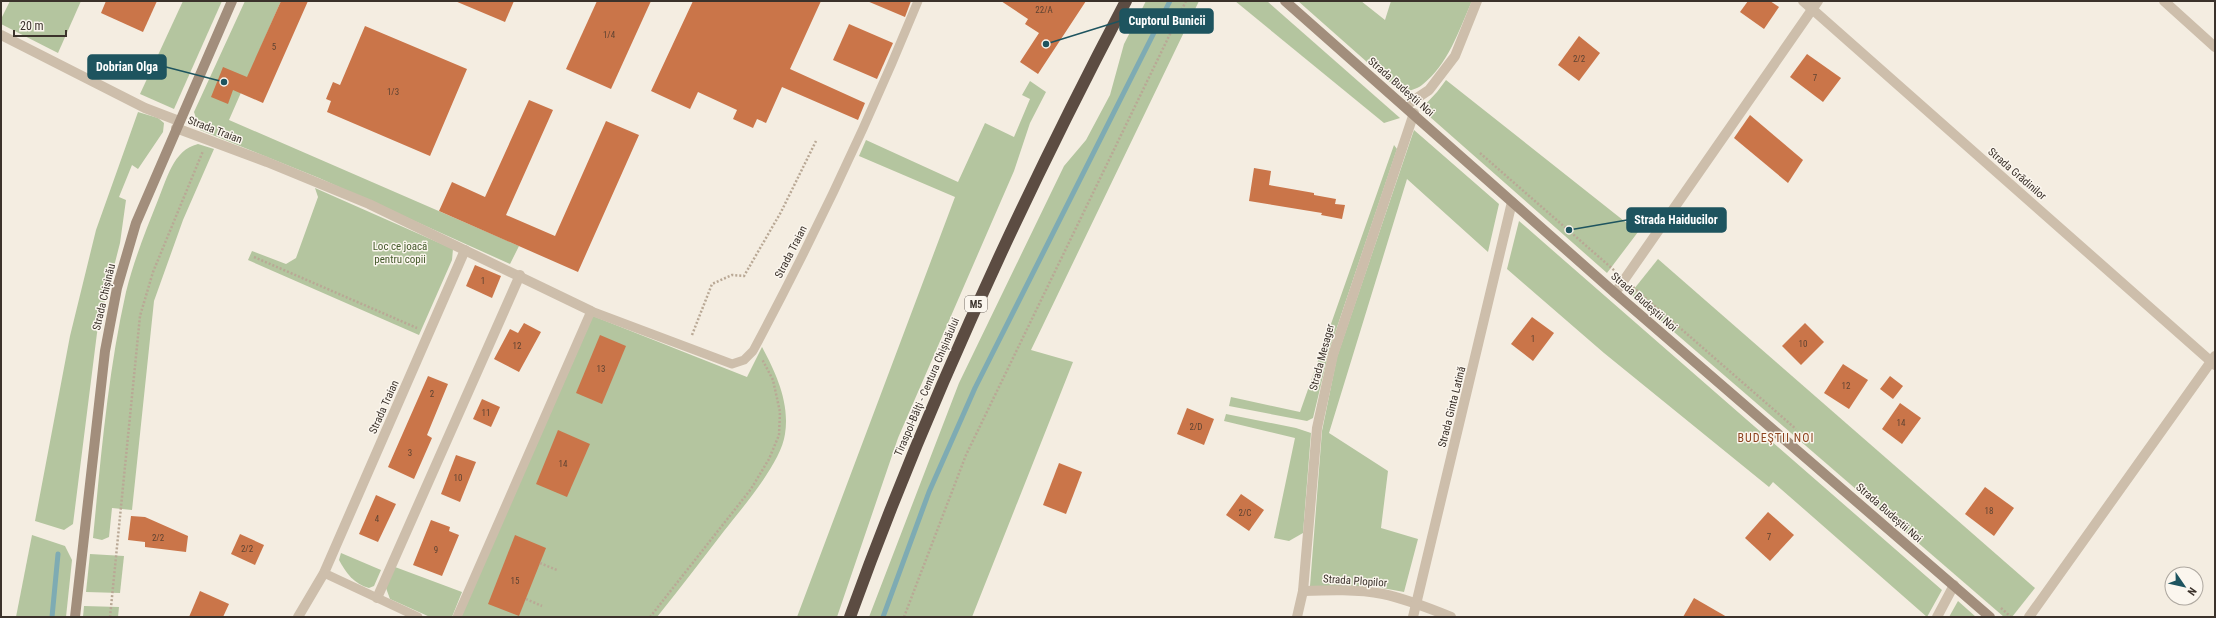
<svg xmlns="http://www.w3.org/2000/svg" width="2216" height="618" font-family="'Roboto Condensed',sans-serif">
<style>
.green{fill:#b4c59f}
.lines{fill:none;stroke-linecap:round;stroke-linejoin:round}
.stream{stroke:#7eabb3;stroke-width:5}
.building{fill:#ca7549}
.path{stroke:#b9a895;stroke-width:2.5;stroke-dasharray:2 2;stroke-linecap:butt}
.lane{stroke:#cdbeab;stroke-width:9}
.street{stroke:#cdbeab;stroke-width:10}
.secondary{stroke:#a28e7c;stroke-width:10}
.highway{stroke:#5c4c42;stroke-width:12}
.labels{text-anchor:middle;dominant-baseline:central;stroke-width:3;stroke-linejoin:round;paint-order:stroke}
.number-label{font-size:9px;fill:#5f4332}
.shield{fill:#fbf6ee;stroke:#756d66;stroke-width:1}
.shield-label{font-size:10px;font-weight:bold;fill:#3b322b}
.street-label{font-size:11px;fill:#3b322b;stroke:#fbf6ee}
.park-label{font-size:11px;fill:#465b2d;stroke:#fbf6ee}
.neighbourhood-label{font-size:12px;letter-spacing:1px;fill:#8e4520;stroke:#fbf6ee}
.leader{fill:none;stroke:#1e545f;stroke-width:1.5}
.callout-dot{fill:#1e545f;stroke:#fbf6ee;stroke-width:1.5}
.callout{fill:#1e545f;stroke:#1e545f;stroke-width:1.5}
.callout-label{font-size:12px;text-anchor:middle;font-weight:bold;fill:#fff}
</style>
<rect width="100%" height="100%" fill="#f4ede1"/>
<g class="green">
<path d="M 10,1 L 81,1 L 58,53 L 1,24 L 1,19 Z"/>
<path d="M 183,1 L 222,1 L 174,109 L 140,94 Z"/>
<path d="M 245,1 L 281,1 L 229,120 L 519,246 L 510,264 L 319,178 L 200,130 L 194,112 Z"/>
<path d="M 1146,1 L 1199,1 L 1031,350 L 1073,362 L 972,617 L 869,617 L 959,383 L 1064,166 L 1086,140 L 1110,95 L 1124,44 Z"/>
<path d="M 1235,1 L 1267,1 L 1400,118 L 1384,123 Z"/>
<path d="M 1298,1 L 1361,1 L 1385,20 L 1391,1 L 1472,1 C 1459,30 1448,65 1422,85 C 1417,89 1408,91 1402,93 Z"/>
<path d="M 1446,80 L 1638,232 L 1607,273 L 1421,109 L 1437,92 Z"/>
<path d="M 1030,81 L 1046,92 L 1030,123 L 1014,171 L 898,438 L 837,617 L 797,617 L 955,197 L 859,156 L 866,140 L 958,182 L 985,123 L 1014,137 L 1030,99 L 1022,95 Z"/>
<path d="M 138,112 L 158,118 L 164,123 L 163,132 L 138,169 L 132,165 L 119,197 L 126,200 L 120,243 L 97,333 L 73,524 L 64,530 L 35,521 L 70,336 L 96,230 Z"/>
<path d="M 1414,130 L 1499,204 L 1488,252 L 1407,179 L 1329,433 L 1388,471 L 1381,528 L 1418,539 L 1404,592 L 1377,587 L 1310,586 L 1322,431 L 1337,357 Z"/>
<path d="M 198,144 L 214,149 L 183,220 L 154,301 L 132,510 L 112,508 L 109,537 L 102,540 L 93,538 C 101,456 108,372 126,292 C 134,260 146,230 158,200 C 167,179 173,150 198,144 Z"/>
<path d="M 1394,145 L 1397,149 L 1329,351 L 1313,418 L 1307,421 L 1229,406 L 1231,397 L 1300,412 Z"/>
<path d="M 315,188 L 453,249 L 452,260 L 419,335 L 248,260 L 252,251 L 286,264 L 296,258 L 318,197 Z"/>
<path d="M 1519,221 L 1942,590 L 1927,617 L 1773,482 L 1769,487 L 1604,353 L 1507,269 Z"/>
<path d="M 1658,259 L 2035,588 L 2012,617 L 2004,617 L 1630,294 Z"/>
<path d="M 593,316 L 747,377 L 762,347 C 776,373 790,403 785,434 C 781,463 743,507 724,531 C 702,560 680,588 657,617 L 461,617 Z"/>
<path d="M 1226,414 L 1296,428 L 1311,433 L 1303,533 L 1289,541 L 1274,538 L 1295,438 L 1224,421 Z"/>
<path d="M 32,535 L 65,546 L 72,560 L 66,617 L 16,617 Z"/>
<path d="M 341,553 L 381,570 L 374,586 L 369,588 C 354,584 346,573 339,560 Z"/>
<path d="M 90,554 L 124,556 L 120,593 L 86,592 Z"/>
<path d="M 395,567 L 462,592 L 452,617 L 430,617 L 390,599 L 386,588 Z"/>
<path d="M 1958,601 L 1976,617 L 1949,617 Z"/>
<path d="M 84,606 L 119,607 L 118,617 L 83,617 Z"/>
</g>
<g class="lines">
<g class="stream">
<path d="M 52,617 L 58,554"/>
<path d="M 883,617 L 929,492 L 975,388 L 1170,1"/>
</g>
</g>
<g class="building">
<path d="M 106,1 L 157,1 L 143,32 L 101,13 Z"/>
<path d="M 281,1 L 308,1 L 263,103 L 233,90 L 228,104 L 211,97 L 223,67 L 247,77 Z"/>
<path d="M 455,1 L 514,1 L 505,22 Z"/>
<path d="M 597,1 L 651,1 L 611,89 L 566,69 Z"/>
<path d="M 693,1 L 821,1 L 790,69 L 865,103 L 858,120 L 782,87 L 766,123 L 757,119 L 753,128 L 733,119 L 737,110 L 698,92 L 690,109 L 651,91 Z"/>
<path d="M 867,1 L 911,1 L 905,17 Z"/>
<path d="M 1001,1 L 1086,1 L 1038,74 L 1020,62 L 1039,33 L 1025,24 L 1028,19 Z"/>
<path d="M 1748,1 L 1770,1 L 1779,7 L 1764,29 L 1740,12 Z"/>
<path d="M 849,24 L 893,43 L 877,79 L 833,60 Z"/>
<path d="M 365,26 L 467,69 L 430,156 L 327,112 L 331,101 L 326,99 L 333,82 L 340,85 Z"/>
<path d="M 1579,36 L 1600,53 L 1579,81 L 1558,65 Z"/>
<path d="M 1807,54 L 1841,78 L 1823,102 L 1790,77 Z"/>
<path d="M 529,100 L 553,110 L 506,215 L 555,236 L 606,121 L 639,135 L 578,272 L 439,211 L 452,182 L 485,197 Z"/>
<path d="M 1750,115 L 1803,160 L 1788,183 L 1734,138 Z"/>
<path d="M 1254,168 L 1271,171 L 1269,185 L 1314,193 L 1314,195 L 1336,199 L 1335,204 L 1345,205 L 1342,219 L 1321,215 L 1322,213 L 1249,201 Z"/>
<path d="M 475,265 L 501,276 L 492,298 L 466,286 Z"/>
<path d="M 1532,317 L 1554,333 L 1533,361 L 1511,344 Z"/>
<path d="M 524,323 L 541,332 L 519,372 L 494,359 L 510,329 L 518,333 Z"/>
<path d="M 1805,323 L 1824,342 L 1801,365 L 1782,346 Z"/>
<path d="M 600,335 L 626,346 L 602,404 L 576,393 Z"/>
<path d="M 1843,364 L 1868,380 L 1849,409 L 1824,393 Z"/>
<path d="M 428,376 L 448,384 L 427,435 L 432,438 L 414,479 L 388,467 Z"/>
<path d="M 1890,376 L 1903,386 L 1893,399 L 1880,389 Z"/>
<path d="M 482,399 L 500,407 L 491,427 L 473,419 Z"/>
<path d="M 1900,403 L 1921,418 L 1902,444 L 1882,429 Z"/>
<path d="M 1187,408 L 1214,419 L 1204,445 L 1177,434 Z"/>
<path d="M 558,430 L 590,444 L 567,497 L 536,484 Z"/>
<path d="M 456,455 L 476,462 L 460,502 L 441,494 Z"/>
<path d="M 1059,463 L 1082,472 L 1066,514 L 1043,505 Z"/>
<path d="M 1985,487 L 2014,508 L 1994,536 L 1965,514 Z"/>
<path d="M 1241,494 L 1264,510 L 1249,531 L 1226,515 Z"/>
<path d="M 376,495 L 396,504 L 378,542 L 359,534 Z"/>
<path d="M 1768,512 L 1794,535 L 1770,561 L 1745,538 Z"/>
<path d="M 131,516 L 145,517 L 188,536 L 186,552 L 145,547 L 145,542 L 128,540 Z"/>
<path d="M 431,520 L 450,527 L 449,531 L 459,535 L 442,576 L 413,565 Z"/>
<path d="M 240,534 L 264,545 L 255,565 L 231,554 Z"/>
<path d="M 515,535 L 546,548 L 519,616 L 488,604 Z"/>
<path d="M 200,591 L 229,604 L 223,617 L 189,617 Z"/>
<path d="M 1694,598 L 1727,617 L 1683,617 Z"/>
</g>
<g class="lines">
<g class="path">
<path d="M 1480,153 L 1615,271"/>
<path d="M 254,257 L 417,328"/>
<path d="M 1633,287 L 1796,429"/>
<path d="M 692,335 L 712,284 L 732,275 L 744,276 L 781,212 L 816,141"/>
<path d="M 540,563 L 557,570"/>
<path d="M 526,599 L 542,606"/>
<path d="M 2001,608 L 2011,617"/>
<path d="M 110,617 L 140,316 L 153,272 L 203,151"/>
<path d="M 650,617 L 751,489 L 769,459 L 779,435 L 780,412 L 773,380 L 762,359"/>
<path d="M 904,617 L 966,455 L 1186,1"/>
</g>
<g class="lane">
<path d="M 324,573 L 418,617"/>
<path d="M 457,617 L 591,311 L 732,364 L 744,360 L 753,351 C 814,237 869,121 918,1"/>
</g>
<g class="street">
<path d="M 1803,1 L 2215,365"/>
<path d="M 2164,1 L 2215,47"/>
<path d="M 1,35 L 145,108 L 179,121"/>
<path d="M 1405,106 L 1429,90 L 1455,56 L 1477,1"/>
<path d="M 176,128 L 267,162 L 369,204 L 591,311"/>
<path d="M 1615,293 L 1818,1"/>
<path d="M 1303,591 C 1329,590 1357,589 1383,594 C 1406,599 1429,608 1451,617"/>
<path d="M 377,598 L 520,275"/>
<path d="M 298,617 L 324,573 L 465,250"/>
<path d="M 1297,617 L 1303,591 L 1317,428 L 1333,355 L 1414,113"/>
<path d="M 1413,617 L 1512,202"/>
<path d="M 1937,617 L 1954,585"/>
<path d="M 2029,617 L 2215,356"/>
</g>
<g class="secondary">
<path d="M 1285,1 L 1615,293 L 1990,617"/>
<path d="M 75,617 L 105,351 L 117,288 L 136,223 L 232,1"/>
</g>
<path class="highway" d="M 850,617 C 927,404 1021,201 1126,1"/>
</g>
<g class="labels">
<g class="number-label">
<text x="1044" y="10">22/A</text>
<text x="609" y="35">1/4</text>
<text x="274" y="47">5</text>
<text x="1579" y="59">2/2</text>
<text x="1815" y="78">7</text>
<text x="393" y="92">1/3</text>
<text x="483" y="281">1</text>
<text x="1533" y="339">1</text>
<text x="1803" y="344">10</text>
<text x="517" y="346">12</text>
<text x="601" y="369">13</text>
<text x="1846" y="386">12</text>
<text x="432" y="394">2</text>
<text x="486" y="413">11</text>
<text x="1901" y="423">14</text>
<text x="1196" y="427">2/D</text>
<text x="410" y="453">3</text>
<text x="563" y="464">14</text>
<text x="458" y="478">10</text>
<text x="1989" y="511">18</text>
<text x="1245" y="513">2/C</text>
<text x="377" y="519">4</text>
<text x="1769" y="537">7</text>
<text x="158" y="538">2/2</text>
<text x="247" y="549">2/2</text>
<text x="436" y="550">9</text>
<text x="515" y="581">15</text>
</g>
<rect class="shield" x="965" y="296" width="22" height="16" rx="3"/>
<g class="shield-label">
<text x="976" y="304">M5</text>
</g>
<g class="street-label">
<text transform="translate(1401 87) rotate(41)">Strada Budeștii Noi</text>
<text transform="translate(215 130) rotate(21)">Strada Traian</text>
<text transform="translate(2017 174) rotate(41)">Strada Grădinilor</text>
<text transform="translate(791 252) rotate(-63)">Strada Traian</text>
<text transform="translate(104 297) rotate(-77)">Strada Chișinău</text>
<text transform="translate(1644 302) rotate(41)">Strada Budeștii Noi</text>
<text transform="translate(1322 357) rotate(-75)">Strada Mesager</text>
<text transform="translate(927 387) rotate(-67)">Tiraspol-Bălţi - Centura Chișinăului</text>
<text transform="translate(384 407) rotate(-66)">Strada Traian</text>
<text transform="translate(1452 407) rotate(-76)">Strada Ginta Latină</text>
<text transform="translate(1889 513) rotate(41)">Strada Budeștii Noi</text>
<text transform="translate(1355 581) rotate(4)">Strada Plopilor</text>
</g>
<g class="park-label">
<text x="400" y="246">Loc ce joacă<tspan x="400" dy="13">pentru copii</tspan></text>
</g>
<g class="neighbourhood-label">
<text x="1776" y="438">BUDEŞTII NOI</text>
</g>
</g>
<path class="leader" d="M1046 44L1120 21M224 82L166 67M1569 230L1627 220"/>
<g class="callout-dot">
<circle cx="1046" cy="44" r="4"/>
<circle cx="224" cy="82" r="4"/>
<circle cx="1569" cy="230" r="4"/>
</g>
<g class="callout">
<rect x="1120" y="9" width="93" height="24" rx="4"/>
<rect x="88" y="55" width="78" height="24" rx="4"/>
<rect x="1627" y="208" width="99" height="24" rx="4"/>
</g>
<g class="callout-label">
<text x="1167" y="25">Cuptorul Bunicii</text>
<text x="127" y="71">Dobrian Olga</text>
<text x="1676" y="224">Strada Haiducilor</text>
</g>
<rect width="2216" height="618" fill="none" stroke="#3b322b" stroke-width="4"/>
<g transform="translate(2184 586) rotate(124)"><circle r="19" fill="#fbf6ee" stroke="#aea8a0"/>
<path d="M0-3L7 15L0 10L-7 15Z" fill="#1e545f"/>
<text y="-6" font-size="11" font-weight="bold" text-anchor="middle" fill="#3b322b">N</text>
</g>
<path d="M14 30v6h52v-6" fill="none" stroke="#3b322b" stroke-width="2"/>
<text x="20" y="30" font-size="12" fill="#3b322b" stroke="#fbf6ee" stroke-width="3" paint-order="stroke">20 m</text>
</svg>
